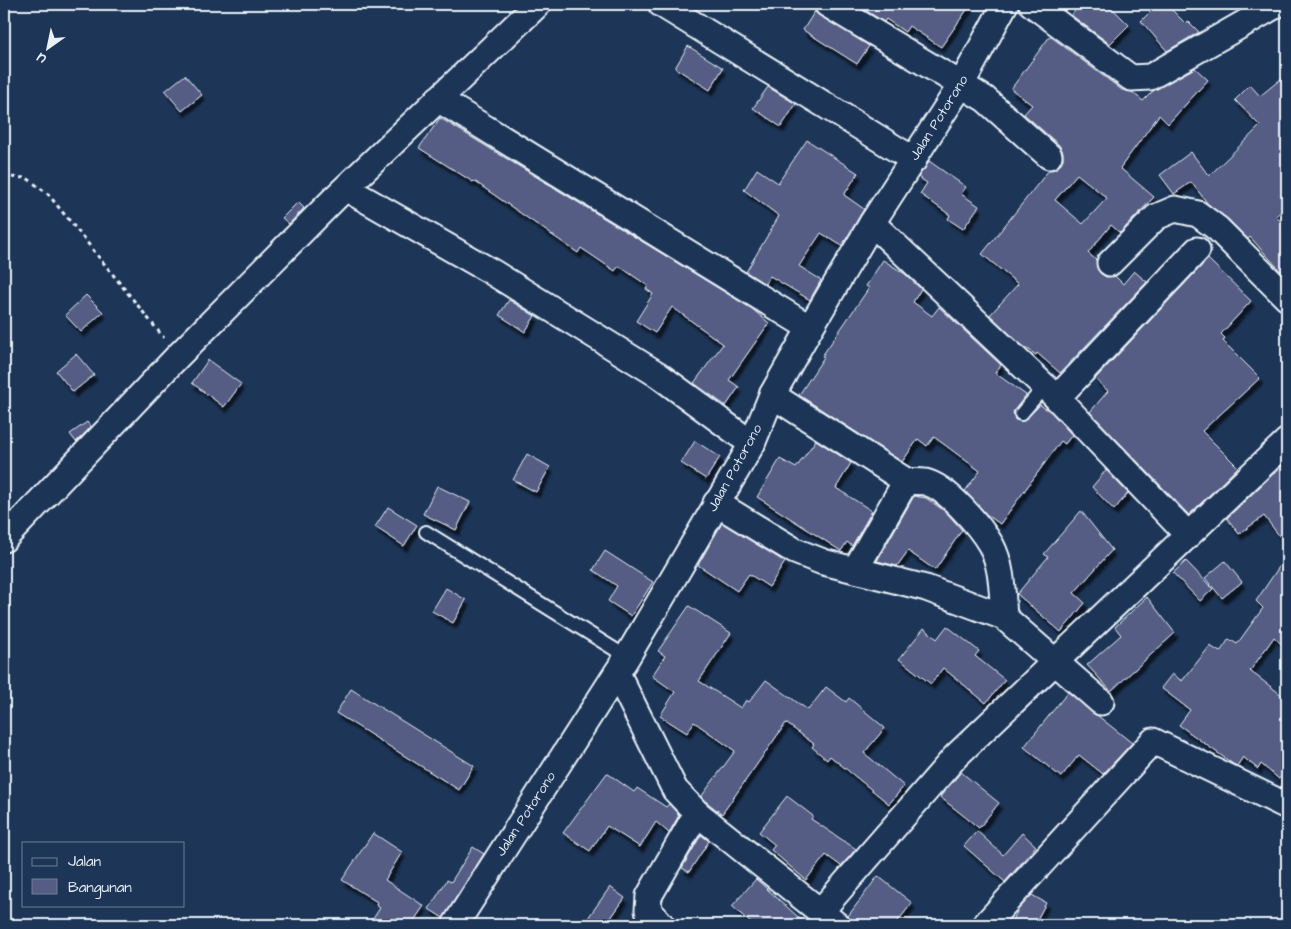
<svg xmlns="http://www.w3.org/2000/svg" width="1291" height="929" font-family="'Architects Daughter',sans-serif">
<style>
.building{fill:#555d84;stroke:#e8f1f8;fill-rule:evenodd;filter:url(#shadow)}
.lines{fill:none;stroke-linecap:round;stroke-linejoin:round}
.lane-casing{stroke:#e8f1f8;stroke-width:16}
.street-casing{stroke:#e8f1f8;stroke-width:29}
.path{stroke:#e8f1f8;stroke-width:3;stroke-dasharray:4 4;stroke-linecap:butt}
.lane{stroke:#1d3557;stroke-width:12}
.street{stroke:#1d3557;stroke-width:25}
.labels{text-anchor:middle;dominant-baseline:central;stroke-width:4;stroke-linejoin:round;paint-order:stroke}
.street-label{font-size:14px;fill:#e8f1f8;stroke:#1d3557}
</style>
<defs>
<filter id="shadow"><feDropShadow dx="3" dy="5.5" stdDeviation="1" flood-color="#0009"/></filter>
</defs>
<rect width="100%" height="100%" fill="#1d3557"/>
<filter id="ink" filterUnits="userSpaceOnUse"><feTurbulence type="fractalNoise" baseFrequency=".02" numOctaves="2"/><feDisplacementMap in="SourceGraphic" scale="10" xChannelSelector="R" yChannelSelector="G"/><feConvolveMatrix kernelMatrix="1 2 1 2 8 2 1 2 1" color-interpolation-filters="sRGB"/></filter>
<g filter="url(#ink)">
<g class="building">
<path d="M 864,4 L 971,4 L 941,47 L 909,26 L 905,32 L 886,19 L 884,22 L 862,8 Z"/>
<path d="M 1082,4 L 1108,4 L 1129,25 L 1110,44 L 1071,15 Z"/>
<path d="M 1158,4 L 1166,4 L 1186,24 L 1188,21 L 1199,32 L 1167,51 L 1141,21 Z"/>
<path d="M 815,11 L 869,46 L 857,64 L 803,30 Z"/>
<path d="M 1050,36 L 1122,90 L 1132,92 L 1143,101 L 1153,91 L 1195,68 L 1208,80 L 1168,124 L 1159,115 L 1120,168 L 1154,197 L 1120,233 L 1111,225 L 1088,253 L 1096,260 L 1100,273 L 1106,277 L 1115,276 L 1123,284 L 1134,271 L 1147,282 L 1060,373 L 1037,353 L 1036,355 L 1018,342 L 990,315 L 1018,284 L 982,254 L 1049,170 L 1059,166 L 1063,159 L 1063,152 L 1059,145 L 1024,114 L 1032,105 L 1011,89 ZM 1077,174 L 1107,198 L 1083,224 L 1055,200 Z"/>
<path d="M 688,46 L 723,68 L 710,90 L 675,68 Z"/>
<path d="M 1287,74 L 1287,206 L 1276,216 L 1287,229 L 1287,278 L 1250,237 L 1248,239 L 1228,219 L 1208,204 L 1191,182 L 1174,194 L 1160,175 L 1191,152 L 1209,176 L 1260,126 L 1235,100 L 1250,85 L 1260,96 Z"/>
<path d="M 185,75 L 202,95 L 182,111 L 165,91 Z"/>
<path d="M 768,87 L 796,104 L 781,127 L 753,108 Z"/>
<path d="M 440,118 L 751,308 L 769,323 L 729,380 L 739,387 L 726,406 L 694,383 L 723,344 L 672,307 L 655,333 L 636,321 L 653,294 L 646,289 L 648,286 L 619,266 L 615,271 L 581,248 L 578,253 L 474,181 L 473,182 L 419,148 Z"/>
<path d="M 807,140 L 858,173 L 844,195 L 864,209 L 842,246 L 821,233 L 799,266 L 821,280 L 810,300 L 770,276 L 765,284 L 746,272 L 779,216 L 744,190 L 757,169 L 778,183 Z"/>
<path d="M 929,161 L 966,187 L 961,194 L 979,206 L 963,229 L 948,219 L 950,215 L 920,194 L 927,183 L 918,177 Z"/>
<path d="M 298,202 L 304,208 L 289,224 L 282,218 Z"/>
<path d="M 1208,259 L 1251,301 L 1221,334 L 1225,338 L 1223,341 L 1260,378 L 1202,431 L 1238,467 L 1189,515 L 1090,412 L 1108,391 L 1095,379 Z"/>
<path d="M 883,260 L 905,274 L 921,289 L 913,302 L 932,316 L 939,307 L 1001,365 L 995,373 L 1026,395 L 1013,412 L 1015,420 L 1024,421 L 1040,405 L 1051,412 L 1072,435 L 1065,444 L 1061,441 L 1000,524 L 986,514 L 965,491 L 980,471 L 934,437 L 927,446 L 918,439 L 902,462 L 799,395 L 824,357 L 822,356 L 869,288 L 866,286 Z"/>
<path d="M 86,295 L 103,312 L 81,332 L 65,315 Z"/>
<path d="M 509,300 L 535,316 L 525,332 L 499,315 Z"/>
<path d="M 76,354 L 94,375 L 73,392 L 56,371 Z"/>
<path d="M 208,360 L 241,384 L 224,407 L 192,383 Z"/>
<path d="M 87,422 L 91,427 L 76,442 L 70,434 Z"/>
<path d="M 816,440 L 851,463 L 836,488 L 872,511 L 852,546 L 847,542 L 841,551 L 757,497 L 780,459 L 796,468 Z"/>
<path d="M 695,441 L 720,457 L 706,479 L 681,463 Z"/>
<path d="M 527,454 L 550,467 L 536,492 L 513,480 Z"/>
<path d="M 1287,461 L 1287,546 L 1264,516 L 1239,534 L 1227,518 Z"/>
<path d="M 1106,470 L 1128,493 L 1114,510 L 1092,487 Z"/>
<path d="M 437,486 L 470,502 L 456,530 L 423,514 Z"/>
<path d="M 914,496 L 926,498 L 946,512 L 962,530 L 935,570 L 908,551 L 897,566 L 877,561 Z"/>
<path d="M 388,507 L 417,525 L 404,546 L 375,527 Z"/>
<path d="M 1081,511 L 1112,550 L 1074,593 L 1085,603 L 1061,632 L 1017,594 L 1048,557 L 1044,554 Z"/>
<path d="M 722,523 L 785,562 L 769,587 L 749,574 L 737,591 L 698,565 Z"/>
<path d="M 605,551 L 653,582 L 631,616 L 608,601 L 617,586 L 593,570 Z"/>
<path d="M 1287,555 L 1287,650 L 1274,637 L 1250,671 L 1287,699 L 1287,769 L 1279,779 L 1261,764 L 1258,769 L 1243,757 L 1237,766 L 1233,764 L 1179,725 L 1190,710 L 1161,688 L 1172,674 L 1182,681 L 1210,646 L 1220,652 L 1229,639 L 1237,644 L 1263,608 L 1256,601 Z"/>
<path d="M 1186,561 L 1213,589 L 1200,601 L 1173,573 Z"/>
<path d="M 1225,561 L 1242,582 L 1222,598 L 1205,578 Z"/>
<path d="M 446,588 L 466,600 L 453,623 L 432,611 Z"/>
<path d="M 1147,597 L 1175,633 L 1111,691 L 1087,665 L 1121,635 L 1115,627 Z"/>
<path d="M 689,606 L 731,633 L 699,681 L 741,708 L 746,700 L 749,702 L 766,680 L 808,710 L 826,687 L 846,702 L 849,698 L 885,728 L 864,753 L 904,786 L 889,804 L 830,756 L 827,760 L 812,747 L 814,744 L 786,723 L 722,814 L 704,800 L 701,797 L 735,751 L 694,722 L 687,733 L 660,716 L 675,692 L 652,676 L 665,656 L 658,651 Z"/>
<path d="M 947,626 L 979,651 L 975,656 L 1005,680 L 986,703 L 943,668 L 931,684 L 899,659 L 924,628 L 937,639 Z"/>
<path d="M 351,689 L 474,766 L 459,790 L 336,713 Z"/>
<path d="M 1068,692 L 1132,743 L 1103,774 L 1079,755 L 1061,777 L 1024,747 Z"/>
<path d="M 961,772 L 999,803 L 979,828 L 940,797 Z"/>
<path d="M 607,773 L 634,792 L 637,788 L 666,807 L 669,804 L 679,815 L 669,833 L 656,822 L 640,847 L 607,826 L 590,851 L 563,833 Z"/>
<path d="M 787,796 L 813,816 L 811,819 L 856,849 L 841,866 L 826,855 L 806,880 L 771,850 L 775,845 L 759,832 Z"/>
<path d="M 977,831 L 1003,855 L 1022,833 L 1036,846 L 1005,882 L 964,846 Z"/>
<path d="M 373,833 L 402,852 L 385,880 L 424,906 L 411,925 L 369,925 L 380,908 L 376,905 L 377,902 L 342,880 Z"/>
<path d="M 701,835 L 709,841 L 689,872 L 682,868 Z"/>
<path d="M 473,847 L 484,854 L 443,918 L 429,909 L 447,880 L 451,882 Z"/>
<path d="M 878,876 L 912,903 L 895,925 L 851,925 L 848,916 Z"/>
<path d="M 756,879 L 807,925 L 753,925 L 732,906 Z"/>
<path d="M 610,887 L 625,898 L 606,925 L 583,925 Z"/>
<path d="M 1032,895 L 1046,903 L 1034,925 L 1010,925 L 1018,910 Z"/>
</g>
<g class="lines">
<g class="lane-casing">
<g id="lane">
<path d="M 1021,414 L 1045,386"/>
<path d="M 426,532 L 627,657"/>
</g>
</g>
<g class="street-casing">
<g id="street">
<path d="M 661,4 L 914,160"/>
<path d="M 827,4 L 985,99 L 1049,156"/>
<path d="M 1032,4 L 1131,78 L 1150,77 L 1278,4"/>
<path d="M 438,99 L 810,328"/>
<path d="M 347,189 L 492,272 L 657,374 L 752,444"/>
<path d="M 872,223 L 1057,398 L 1187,534"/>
<path d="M 1110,263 L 1156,217 L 1175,209 L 1198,214 L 1218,229 L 1287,298"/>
<path d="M 772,395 L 906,481 C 912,482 919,481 925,482 C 947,487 980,526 991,545 C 1003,567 1002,594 1004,617"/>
<path d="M 1057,398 L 1197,250"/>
<path d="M 716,503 L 795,551 L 823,562 L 926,588 L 1004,617 L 1101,702"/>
<path d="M 4,539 L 178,356 L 336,197 L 538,4"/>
<path d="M 855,570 L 906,481"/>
<path d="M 617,673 L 675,790 L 697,813 L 837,925"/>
<path d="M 820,912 L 956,756 L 1287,441"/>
<path d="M 455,925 L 627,657 L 752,444 L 772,395 L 810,328 L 872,223 L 961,85 L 1005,4"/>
<path d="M 662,925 L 648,910 L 649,896 L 697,813"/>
<path d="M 985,925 L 1153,741 L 1287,806"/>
</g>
</g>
<path class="path" d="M 4,177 L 27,178 L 48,194 L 164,338"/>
<use href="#lane" class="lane"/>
<use href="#street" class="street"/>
</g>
</g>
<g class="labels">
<g class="street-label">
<text transform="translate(939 118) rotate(-58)">Jalan Potorono</text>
<text transform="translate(735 468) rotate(-61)">Jalan Potorono</text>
<text transform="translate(526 814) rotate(-57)">Jalan Potorono</text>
</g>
</g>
<rect width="1291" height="929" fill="none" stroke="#1d3557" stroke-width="20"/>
<rect x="10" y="10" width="1271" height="909" fill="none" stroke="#e8f1f8" stroke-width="2" filter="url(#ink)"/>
<rect x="22" y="842" width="162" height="65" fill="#1d3557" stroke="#6e8097"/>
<rect x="32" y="858" width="25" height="8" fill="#1d3557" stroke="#6e8097"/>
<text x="68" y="866" font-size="15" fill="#e8f1f8">Jalan</text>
<rect x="32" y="879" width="25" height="15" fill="#555d84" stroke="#6e8097"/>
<text x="68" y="892" font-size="15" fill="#e8f1f8">Bangunan</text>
<g transform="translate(48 48) rotate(213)" stroke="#1d3557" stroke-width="4" paint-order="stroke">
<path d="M0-4L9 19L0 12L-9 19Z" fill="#e8f1f8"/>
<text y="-8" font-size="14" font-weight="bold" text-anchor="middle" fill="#e8f1f8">U</text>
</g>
</svg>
